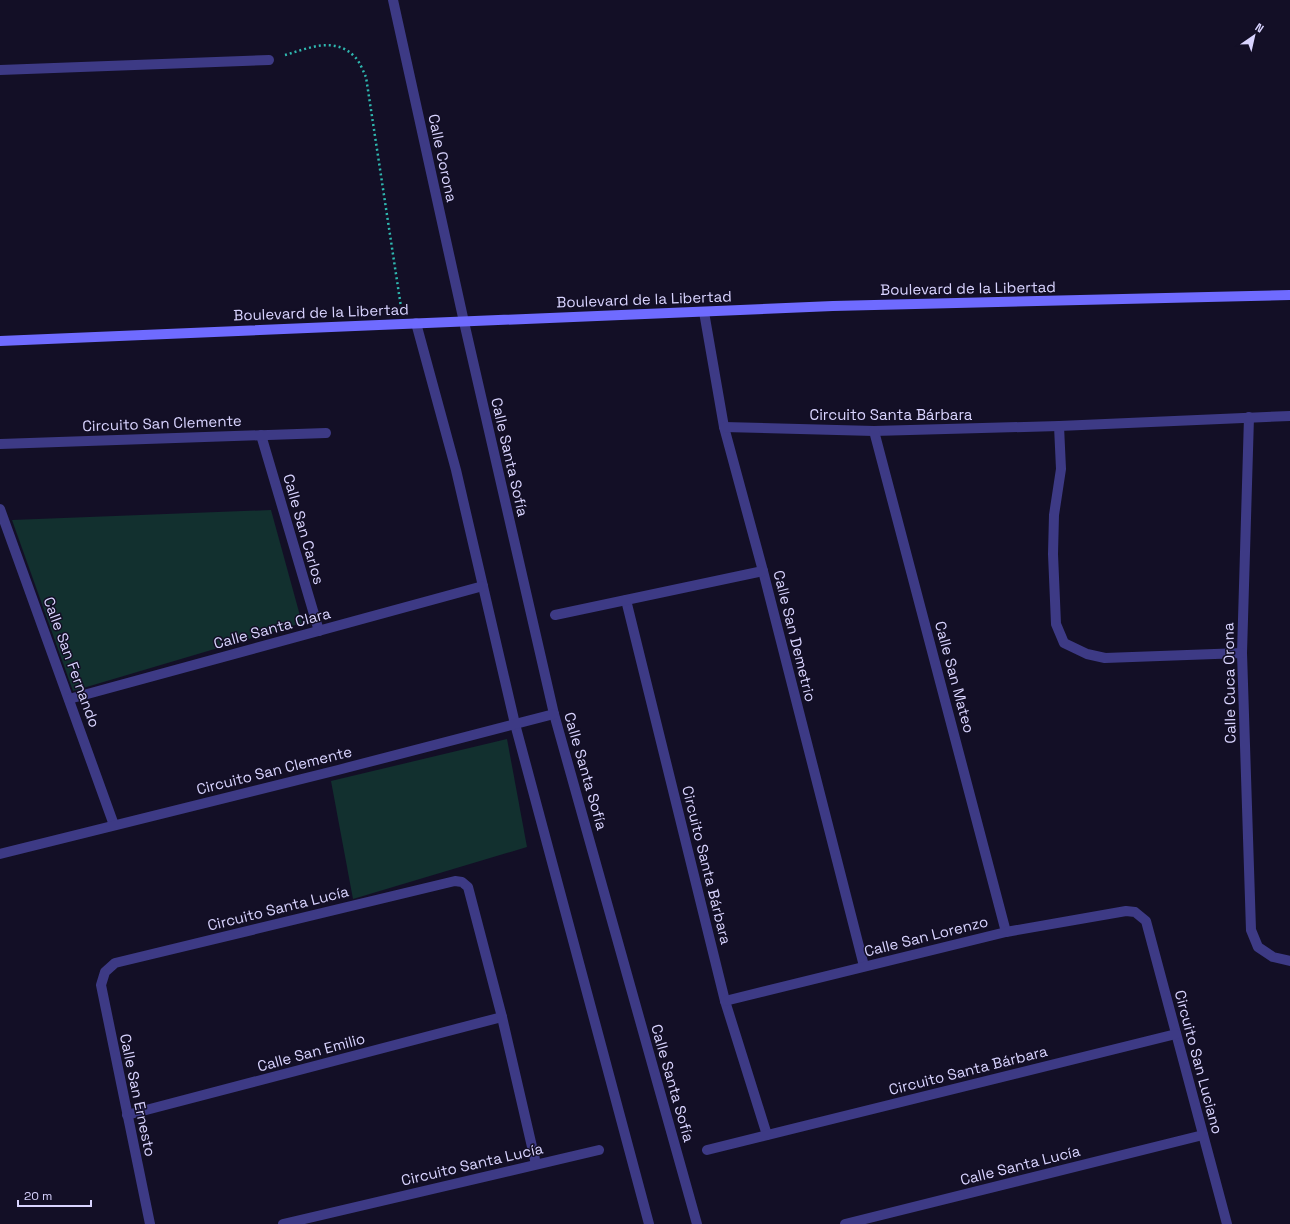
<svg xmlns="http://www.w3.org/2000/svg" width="1290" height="1224" font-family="'Space Grotesk',sans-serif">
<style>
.green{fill:#12302f}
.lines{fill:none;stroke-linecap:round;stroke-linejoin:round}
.path{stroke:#2fb8b0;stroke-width:2.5;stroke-dasharray:2 3;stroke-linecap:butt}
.street{stroke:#3d3a85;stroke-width:10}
.secondary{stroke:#6f6bff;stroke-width:10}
.labels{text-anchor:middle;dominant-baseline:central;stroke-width:3;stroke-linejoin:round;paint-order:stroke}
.street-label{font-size:15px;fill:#d9d4ff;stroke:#130f26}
</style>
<rect width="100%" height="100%" fill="#130f26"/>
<g class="green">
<path d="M 271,510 L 302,623 L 73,691 L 12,520 Z"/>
<path d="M 507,739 L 527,847 L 353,899 L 331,781 Z"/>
</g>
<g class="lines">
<path class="path" d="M 285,55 C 309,48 335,36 355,57 C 360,62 363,71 366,77 L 401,307"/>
<g class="street">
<path d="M 393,0 L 464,322 L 554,714 L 697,1224"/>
<path d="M 0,70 L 269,60"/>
<path d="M 704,312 L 724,427 L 763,571 L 864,966"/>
<path d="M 416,323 L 456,470 L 515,724 L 649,1224"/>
<path d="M 1249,417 L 1242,653 L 1251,930 L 1258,947 L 1273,957 L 1290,961"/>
<path d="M 1059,426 L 1061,469 L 1054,515 L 1053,554 L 1056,624 L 1064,643 L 1087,654 L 1105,658 L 1242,653"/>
<path d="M 724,427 L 874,431 L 1059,426 L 1290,416"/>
<path d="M 874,431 L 1006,932"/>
<path d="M 261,435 L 319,631"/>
<path d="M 0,444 L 326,433"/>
<path d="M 0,509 L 114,825"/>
<path d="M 626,600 L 725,1001 L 767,1135"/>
<path d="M 555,615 L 763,571"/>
<path d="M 69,699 L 483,586"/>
<path d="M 0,854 L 338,770 L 554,714"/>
<path d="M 725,1001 L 1006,932 L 1126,911 L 1135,912 L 1146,921 L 1227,1224"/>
<path d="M 127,1115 L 502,1017"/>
<path d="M 707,1150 L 1176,1034"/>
<path d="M 150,1224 L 101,985 L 105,972 L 115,963 L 455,881 L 462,882 L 468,887 L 502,1017 L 536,1164"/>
<path d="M 283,1224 L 599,1150"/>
<path d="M 845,1224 L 1203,1135"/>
</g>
<path class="secondary" d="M 0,341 L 833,306 L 1290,295"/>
</g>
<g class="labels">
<g class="street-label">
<text transform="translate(443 158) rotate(78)">Calle Corona</text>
<text transform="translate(968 288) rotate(-1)">Boulevard de la Libertad</text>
<text transform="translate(644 299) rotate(-2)">Boulevard de la Libertad</text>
<text transform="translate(321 312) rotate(-2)">Boulevard de la Libertad</text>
<text x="891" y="414">Circuito Santa Bárbara</text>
<text transform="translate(162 423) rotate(-2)">Circuito San Clemente</text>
<text transform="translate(510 457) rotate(77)">Calle Santa Sofía</text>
<text transform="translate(304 529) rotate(74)">Calle San Carlos</text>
<text transform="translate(272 628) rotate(-15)">Calle Santa Clara</text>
<text transform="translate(795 636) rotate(76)">Calle San Demetrio</text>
<text transform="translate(72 662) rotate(70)">Calle San Fernando</text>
<text transform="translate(955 677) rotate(75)">Calle San Mateo</text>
<text transform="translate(1229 683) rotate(-91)">Calle Cuca Orona</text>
<text transform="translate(274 770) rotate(-14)">Circuito San Clemente</text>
<text transform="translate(586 771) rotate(74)">Calle Santa Sofía</text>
<text transform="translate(707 865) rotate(76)">Circuito Santa Bárbara</text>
<text transform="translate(278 908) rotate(-14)">Circuito Santa Lucía</text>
<text transform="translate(926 936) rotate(-14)">Calle San Lorenzo</text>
<text transform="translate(311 1052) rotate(-15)">Calle San Emilio</text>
<text transform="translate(1199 1062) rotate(75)">Circuito San Luciano</text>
<text transform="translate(968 1070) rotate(-14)">Circuito Santa Bárbara</text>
<text transform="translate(673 1083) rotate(74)">Calle Santa Sofía</text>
<text transform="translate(138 1095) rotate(78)">Calle San Ernesto</text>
<text transform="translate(472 1164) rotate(-13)">Circuito Santa Lucía</text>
<text transform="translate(1020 1165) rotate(-14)">Calle Santa Lucía</text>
</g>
</g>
<g transform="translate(1254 36) rotate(34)" stroke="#130f26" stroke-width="3" paint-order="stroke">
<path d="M0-3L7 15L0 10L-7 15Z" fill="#d9d4ff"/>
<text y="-6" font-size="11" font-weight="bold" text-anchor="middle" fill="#d9d4ff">N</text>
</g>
<path d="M18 1200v6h73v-6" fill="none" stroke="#d9d4ff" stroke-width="2"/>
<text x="24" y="1200" font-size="12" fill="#d9d4ff" stroke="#130f26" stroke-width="3" paint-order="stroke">20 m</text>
</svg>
